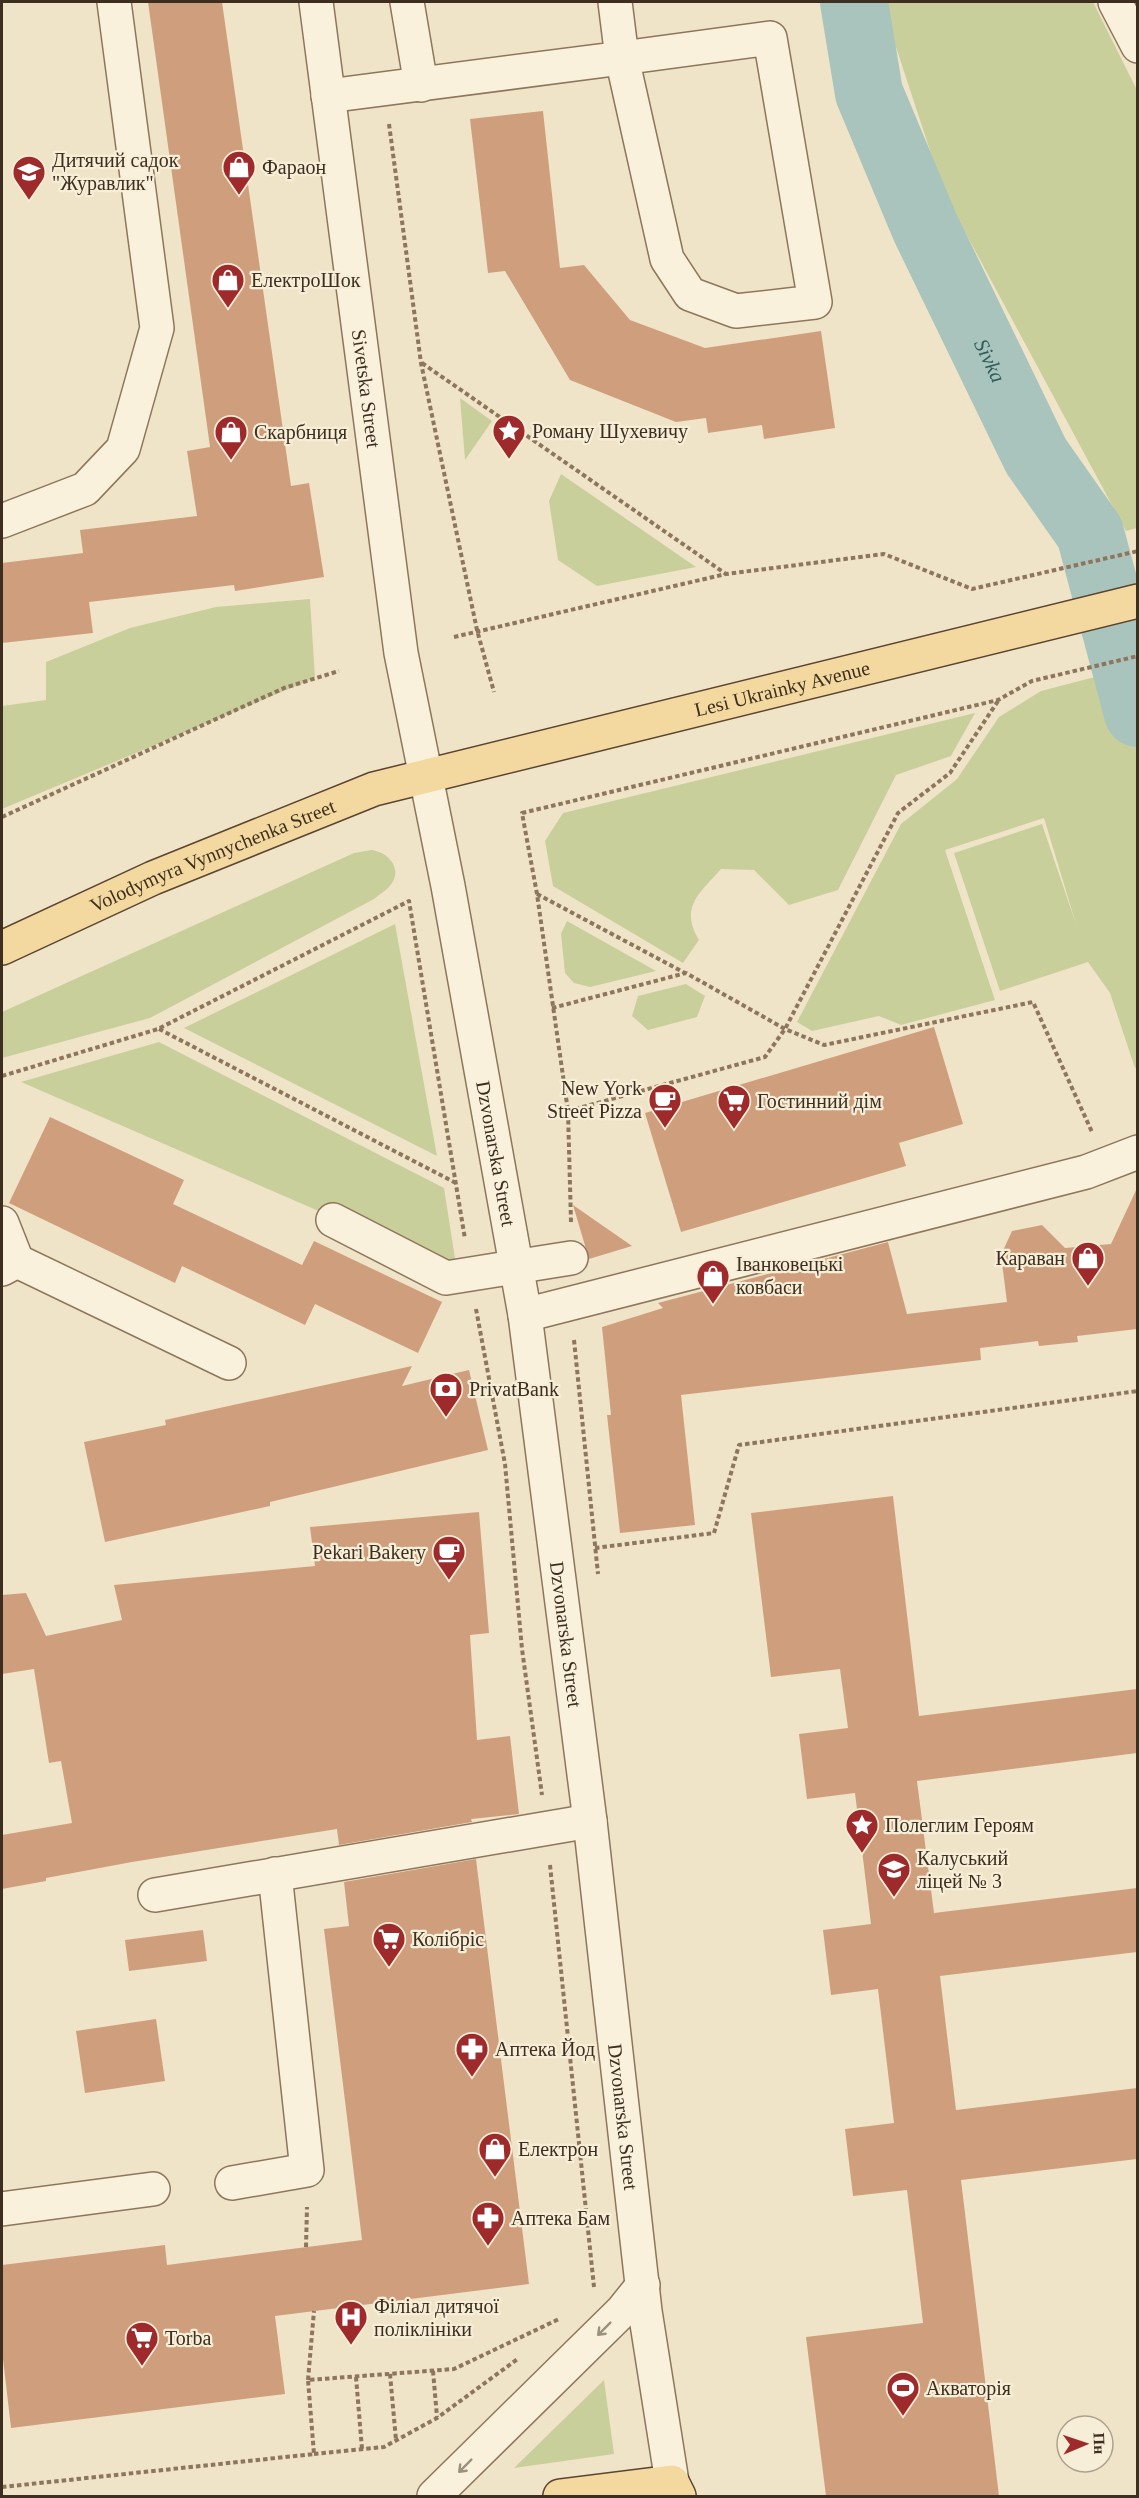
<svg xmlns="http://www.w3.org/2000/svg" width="1139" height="2498" font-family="Georgia,serif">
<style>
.green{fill:#c9cf9b}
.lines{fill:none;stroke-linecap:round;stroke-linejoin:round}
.river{stroke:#a9c4bc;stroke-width:68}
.building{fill:#cf9f7d}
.minor-casing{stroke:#8d765c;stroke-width:36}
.major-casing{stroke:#5b4430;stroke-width:36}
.path{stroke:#8d765c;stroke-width:4;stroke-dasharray:4.5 3;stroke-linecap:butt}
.minor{stroke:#faf1dc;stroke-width:33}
.major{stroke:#f3d9a0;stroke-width:33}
.oneway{stroke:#9c907e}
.labels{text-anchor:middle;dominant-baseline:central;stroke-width:4.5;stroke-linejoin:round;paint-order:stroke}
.poi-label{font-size:20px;fill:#3d2e20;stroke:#f7eed8;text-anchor:start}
.street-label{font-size:20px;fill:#3d2e20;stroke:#f7eed8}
.water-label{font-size:21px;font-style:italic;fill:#2f5d5a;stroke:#f7eed8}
</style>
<rect width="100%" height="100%" fill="#f0e4c8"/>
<g class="green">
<path d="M 887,2 L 1093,2 L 1137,90 L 1137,528 L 1126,531 L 944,193 L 893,38 Z"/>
<path d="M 460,398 L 492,421 L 465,460 Z"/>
<path d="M 561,474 L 696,567 L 597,586 L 558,560 L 549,501 Z"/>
<path d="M 310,599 L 315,678 L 2,809 L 2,706 L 46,700 L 46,662 L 130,628 L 216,607 Z"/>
<path d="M 1137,666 L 1137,1067 L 1135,1068 L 1110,993 L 1088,962 L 1000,991 L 954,853 L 1042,824 L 1076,924 L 1044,818 L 945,850 L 995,1000 L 901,1025 L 879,1016 L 812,1031 L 797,1022 L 901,824 L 957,779 L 999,717 L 1041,691 Z"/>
<path d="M 975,713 L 951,756 L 896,775 L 838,890 L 789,905 L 754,870 L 721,869 C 700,893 679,907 699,940 L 683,963 L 553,886 L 545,841 L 563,813 Z"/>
<path d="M 371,850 C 390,852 404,871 389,887 C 385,891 379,895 374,899 L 150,1018 L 2,1058 L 2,1012 L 354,853 Z"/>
<path d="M 567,921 L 656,971 L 590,987 L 574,983 L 565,973 L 561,934 Z"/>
<path d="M 395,924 L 437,1156 L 184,1028 Z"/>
<path d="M 686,984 L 705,996 L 697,1017 L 648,1030 L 632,1016 L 638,996 Z"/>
<path d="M 159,1042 L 444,1188 L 457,1271 L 21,1082 Z"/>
<path d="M 604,2380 L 614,2454 L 514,2468 Z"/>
</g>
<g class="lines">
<path class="river" id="s1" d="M 854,2 L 869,93 L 925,227 L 1036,456 L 1090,533 L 1138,713"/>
</g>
<g class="building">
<path d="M 148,2 L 222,2 L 291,486 L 309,483 L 324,577 L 235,591 L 234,585 L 89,602 L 93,633 L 2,643 L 2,563 L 83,553 L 80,530 L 197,516 L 187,451 L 210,447 Z"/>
<path d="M 543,111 L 560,268 L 584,265 L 630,320 L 705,348 L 821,331 L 835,428 L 764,439 L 762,425 L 708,433 L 706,418 L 676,422 L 570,380 L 505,271 L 488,273 L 470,119 Z"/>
<path d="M 934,1027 L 963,1124 L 899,1143 L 906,1166 L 681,1232 L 645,1113 Z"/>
<path d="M 50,1117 L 184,1180 L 173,1204 L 302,1265 L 314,1241 L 442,1302 L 418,1353 L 315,1304 L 305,1325 L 182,1266 L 175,1283 L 9,1203 Z"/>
<path d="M 1137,1188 L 1137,1329 L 1077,1336 L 1078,1342 L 1039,1346 L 1038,1341 L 980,1348 L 981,1360 L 681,1395 L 695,1525 L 620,1533 L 607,1415 L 611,1415 L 602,1327 L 663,1308 L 658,1303 L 888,1242 L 907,1314 L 1007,1302 L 1001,1255 L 1012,1231 L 1042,1225 L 1065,1248 L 1111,1244 Z"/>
<path d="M 573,1205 L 632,1246 L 589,1259 Z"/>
<path d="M 412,1366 L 402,1386 L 469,1370 L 488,1450 L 270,1502 L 270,1506 L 105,1542 L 84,1442 L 166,1425 L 165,1420 Z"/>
<path d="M 893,1496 L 919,1716 L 1137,1689 L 1137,1753 L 917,1781 L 934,1913 L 1137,1888 L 1137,1952 L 940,1976 L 956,2110 L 1137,2088 L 1137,2159 L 961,2180 L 999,2496 L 826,2496 L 806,2337 L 923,2323 L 907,2190 L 853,2196 L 845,2129 L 894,2123 L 878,1989 L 831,1995 L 823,1930 L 871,1924 L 855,1793 L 807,1799 L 799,1734 L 848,1728 L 840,1669 L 771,1677 L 751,1513 Z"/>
<path d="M 479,1512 L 489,1633 L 470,1635 L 477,1740 L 510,1736 L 519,1814 L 471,1819 L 472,1822 L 339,1845 L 337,1829 L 132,1862 L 46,1878 L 46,1881 L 2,1889 L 2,1835 L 72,1823 L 61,1761 L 49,1763 L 34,1669 L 2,1674 L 2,1595 L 26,1593 L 46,1636 L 122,1620 L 114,1585 L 315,1566 L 310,1527 Z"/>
<path d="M 476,1859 L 529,2284 L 275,2316 L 285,2394 L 11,2428 L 2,2350 L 2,2265 L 165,2245 L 167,2265 L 362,2240 L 324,1929 L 349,1926 L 344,1882 Z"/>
<path d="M 203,1930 L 207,1961 L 129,1971 L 125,1940 Z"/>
<path d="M 156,2019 L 165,2081 L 85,2093 L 76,2031 Z"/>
</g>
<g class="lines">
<g class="minor-casing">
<g id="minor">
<path id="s2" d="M 316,2 L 401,653 L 448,886 L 525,1315 L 590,1821 L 645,2311 L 672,2482"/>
<path d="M 407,2 L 421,85"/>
<path d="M 1115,2 L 1138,46"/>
<path d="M 770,38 L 815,302 L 736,311 L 690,294 L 667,259 L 622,58 Z"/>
<path d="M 328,96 L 622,58 L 615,2"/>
<path d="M 2,521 L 85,489 L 123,449 L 157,328 L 114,2"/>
<path d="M 333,1220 L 446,1278 L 571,1258"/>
<path d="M 2,1223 L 17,1261 L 2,1269"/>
<path d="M 17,1261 L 229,1363"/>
<path d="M 525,1315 L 1086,1172 L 1138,1152"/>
<path d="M 155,1895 L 590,1821"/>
<path d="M 232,2183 L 307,2170 L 275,1874"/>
<path d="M 2,2209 L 153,2189"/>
<path d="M 434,2496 L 622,2311 L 643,2285"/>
</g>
</g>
<g class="major-casing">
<g id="major">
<path id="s3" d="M 2,948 L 153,878 L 374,789 L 1138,601"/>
<path d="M 560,2496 L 672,2482 L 679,2496"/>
</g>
</g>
<g class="path">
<path d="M 389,124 L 421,363 L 477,630 L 494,692"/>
<path d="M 422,363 L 726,574"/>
<path d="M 454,637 L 726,574 L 884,554 L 972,589 L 1138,551"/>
<path d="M 2,817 L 284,688 L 339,671"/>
<path d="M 537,894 L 685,973"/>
<path d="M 552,1008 L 686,973 L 785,1029 L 824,1045 L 1033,1002 L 1092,1132"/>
<path d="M 159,1029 L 456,1183"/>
<path d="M 2,1076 L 158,1029 L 409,901 L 465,1239"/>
<path d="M 568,1111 L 765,1057 L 785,1029 L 898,813 L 950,773 L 998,701"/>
<path d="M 571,1222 L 568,1111 L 537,894 L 522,813 L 998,700 L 1032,681 L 1138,656"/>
<path d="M 476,1309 L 505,1464 L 522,1649 L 542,1795"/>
<path d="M 574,1340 L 598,1574"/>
<path d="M 595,1548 L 714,1533 L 739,1445 L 1138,1391"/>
<path d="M 550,1865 L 594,2287"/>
<path d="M 306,2247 L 307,2207"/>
<path d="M 433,2371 L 437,2417"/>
<path d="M 390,2374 L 396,2440"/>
<path d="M 356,2377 L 362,2449"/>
<path d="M 308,2380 L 314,2311"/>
<path d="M 314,2454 L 384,2447 L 437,2418 L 519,2358"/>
<path d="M 2,2487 L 314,2454 L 308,2380 L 454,2369 L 559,2319"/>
</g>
<use href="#minor" class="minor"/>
<use href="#major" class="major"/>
</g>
<defs><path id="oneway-shaft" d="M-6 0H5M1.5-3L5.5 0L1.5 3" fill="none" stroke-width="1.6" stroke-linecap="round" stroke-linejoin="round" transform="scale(1.5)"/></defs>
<g class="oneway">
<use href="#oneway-shaft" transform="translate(604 2329) rotate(135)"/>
<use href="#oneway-shaft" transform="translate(465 2466) rotate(135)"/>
</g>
<defs>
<g id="shop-pin" transform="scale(1.725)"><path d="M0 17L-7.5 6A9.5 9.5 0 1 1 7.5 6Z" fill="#9e2a2b" stroke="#f7eed8"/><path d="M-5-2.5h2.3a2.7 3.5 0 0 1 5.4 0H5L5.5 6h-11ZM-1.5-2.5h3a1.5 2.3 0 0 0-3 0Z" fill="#fff"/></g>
<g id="school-pin" transform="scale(1.725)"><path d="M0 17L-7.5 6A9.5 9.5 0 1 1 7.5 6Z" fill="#9e2a2b" stroke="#f7eed8"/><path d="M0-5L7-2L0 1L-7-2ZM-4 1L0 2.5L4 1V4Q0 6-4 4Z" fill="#fff"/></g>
<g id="sight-pin" transform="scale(1.725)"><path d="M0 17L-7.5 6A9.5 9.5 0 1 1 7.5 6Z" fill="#9e2a2b" stroke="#f7eed8"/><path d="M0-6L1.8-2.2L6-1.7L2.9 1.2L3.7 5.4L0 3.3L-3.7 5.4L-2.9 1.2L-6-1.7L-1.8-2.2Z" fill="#fff"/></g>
<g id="cafe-pin" transform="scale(1.725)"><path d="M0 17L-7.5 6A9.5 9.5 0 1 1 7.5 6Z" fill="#9e2a2b" stroke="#f7eed8"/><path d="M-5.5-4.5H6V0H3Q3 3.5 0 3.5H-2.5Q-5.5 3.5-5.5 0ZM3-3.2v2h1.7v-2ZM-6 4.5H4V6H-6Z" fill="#fff"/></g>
<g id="supermarket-pin" transform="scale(1.725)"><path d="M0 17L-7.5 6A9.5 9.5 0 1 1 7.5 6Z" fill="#9e2a2b" stroke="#f7eed8"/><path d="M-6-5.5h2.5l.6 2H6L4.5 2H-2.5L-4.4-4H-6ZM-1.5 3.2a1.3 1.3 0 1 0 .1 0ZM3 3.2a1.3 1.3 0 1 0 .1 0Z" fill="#fff"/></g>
<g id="bank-pin" transform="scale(1.725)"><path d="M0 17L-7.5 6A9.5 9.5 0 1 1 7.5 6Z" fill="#9e2a2b" stroke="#f7eed8"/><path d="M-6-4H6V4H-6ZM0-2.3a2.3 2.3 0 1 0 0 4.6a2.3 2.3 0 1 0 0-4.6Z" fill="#fff"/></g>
<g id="pharmacy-pin" transform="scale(1.725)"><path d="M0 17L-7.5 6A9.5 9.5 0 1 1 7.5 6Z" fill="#9e2a2b" stroke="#f7eed8"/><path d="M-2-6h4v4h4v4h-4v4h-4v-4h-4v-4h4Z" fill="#fff"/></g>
<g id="hospital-pin" transform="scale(1.725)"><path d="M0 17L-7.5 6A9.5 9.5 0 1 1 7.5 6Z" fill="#9e2a2b" stroke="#f7eed8"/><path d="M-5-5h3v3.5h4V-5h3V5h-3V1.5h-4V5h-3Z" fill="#fff"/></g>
<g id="stadium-pin" transform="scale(1.725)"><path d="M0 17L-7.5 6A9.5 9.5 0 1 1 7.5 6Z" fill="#9e2a2b" stroke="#f7eed8"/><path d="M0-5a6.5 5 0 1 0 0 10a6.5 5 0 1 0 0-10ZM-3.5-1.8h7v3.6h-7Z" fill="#fff"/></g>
</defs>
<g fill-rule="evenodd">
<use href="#shop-pin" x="239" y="167"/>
<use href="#school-pin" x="29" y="172"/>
<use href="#shop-pin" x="228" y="280"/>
<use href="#sight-pin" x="509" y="431"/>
<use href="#shop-pin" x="231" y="432"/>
<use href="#cafe-pin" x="665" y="1100"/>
<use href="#supermarket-pin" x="734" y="1101"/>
<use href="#shop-pin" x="1088" y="1258"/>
<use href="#shop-pin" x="713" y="1276"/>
<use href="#bank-pin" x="446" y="1389"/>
<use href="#cafe-pin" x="449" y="1552"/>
<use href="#sight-pin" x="862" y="1825"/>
<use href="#school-pin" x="894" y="1869"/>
<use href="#supermarket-pin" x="389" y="1939"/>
<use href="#pharmacy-pin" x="472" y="2049"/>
<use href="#shop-pin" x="495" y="2149"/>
<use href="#pharmacy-pin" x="488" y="2218"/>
<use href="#hospital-pin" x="351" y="2317"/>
<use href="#supermarket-pin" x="142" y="2338"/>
<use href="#stadium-pin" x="903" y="2388"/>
</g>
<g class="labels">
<g class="poi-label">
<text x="52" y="160">Дитячий садок<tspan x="52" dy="23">"Журавлик"</tspan></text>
<text x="262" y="167">Фараон</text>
<text x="251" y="280">ЕлектроШок</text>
<text x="532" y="431">Роману Шухевичу</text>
<text x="254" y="432">Скарбниця</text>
<text x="642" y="1088" text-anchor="end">New York<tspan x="642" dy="23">Street Pizza</tspan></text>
<text x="757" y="1101">Гостинний дім</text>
<text x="1065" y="1258" text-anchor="end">Караван</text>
<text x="736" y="1264">Іванковецькі<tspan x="736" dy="23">ковбаси</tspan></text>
<text x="469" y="1389">PrivatBank</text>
<text x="426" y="1552" text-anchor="end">Pekari Bakery</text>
<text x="885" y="1825">Полеглим Героям</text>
<text x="917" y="1858">Калуський<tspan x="917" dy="23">ліцей № 3</tspan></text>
<text x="412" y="1939">Колібріс</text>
<text x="495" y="2049">Аптека Йод</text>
<text x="518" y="2149">Електрон</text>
<text x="511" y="2218">Аптека Бам</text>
<text x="374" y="2306">Філіал дитячої<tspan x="374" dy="23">поліклініки</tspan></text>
<text x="165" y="2338">Torba</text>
<text x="926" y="2388">Акваторія</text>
</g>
<g class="street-label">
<text stroke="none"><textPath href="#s2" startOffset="390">Sivetska Street</textPath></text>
<text stroke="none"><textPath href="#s3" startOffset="825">Lesi Ukrainky Avenue</textPath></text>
<text stroke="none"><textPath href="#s3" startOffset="230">Volodymyra Vynnychenka Street</textPath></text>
<text stroke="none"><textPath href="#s2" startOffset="1166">Dzvonarska Street</textPath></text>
<text stroke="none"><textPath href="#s2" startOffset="1652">Dzvonarska Street</textPath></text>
<text stroke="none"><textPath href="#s2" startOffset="2138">Dzvonarska Street</textPath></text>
</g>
<g class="water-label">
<text stroke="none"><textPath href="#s1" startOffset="386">Sivka</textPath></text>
</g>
</g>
<rect width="1139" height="2498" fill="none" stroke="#3d2e20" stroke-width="6"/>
<g transform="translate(1085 2444) rotate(88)"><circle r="28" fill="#f7eed8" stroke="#ada18e" stroke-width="1.5"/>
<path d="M0-4.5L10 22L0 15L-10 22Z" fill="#9e2a2b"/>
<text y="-9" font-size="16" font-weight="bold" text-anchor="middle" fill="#3d2e20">Пн</text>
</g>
</svg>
